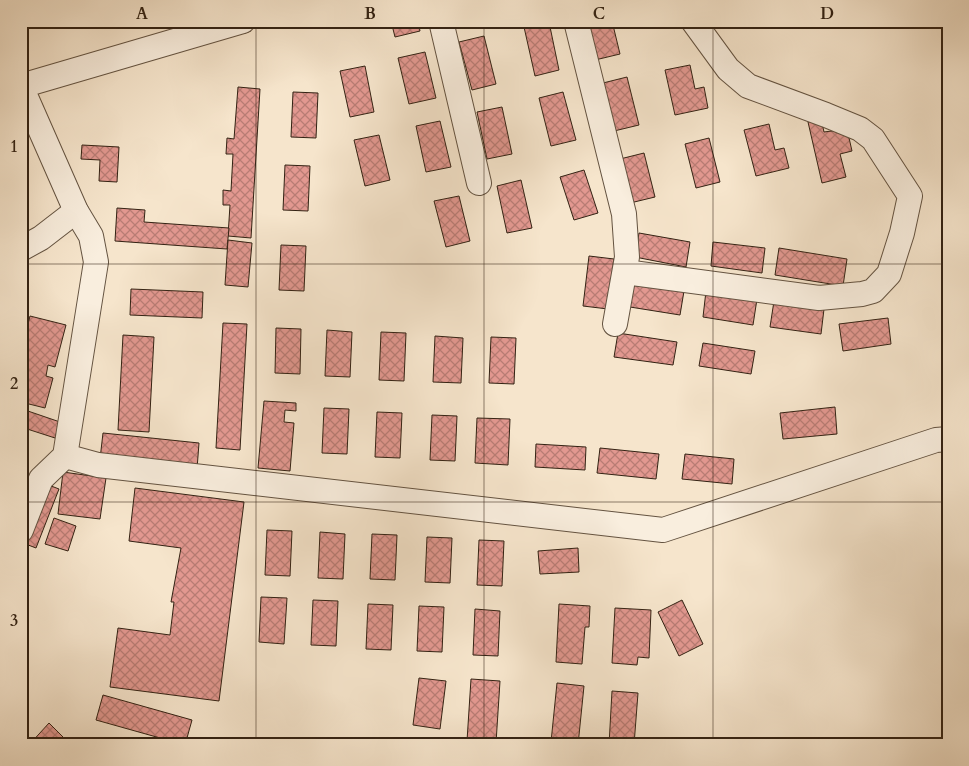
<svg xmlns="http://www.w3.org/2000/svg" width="969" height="766" font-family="Cardo,serif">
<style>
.building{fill:url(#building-cross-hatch);stroke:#332213}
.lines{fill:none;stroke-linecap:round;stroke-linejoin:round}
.street-casing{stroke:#645341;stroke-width:26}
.street{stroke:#f9eede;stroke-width:24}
.grid{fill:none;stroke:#332213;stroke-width:1;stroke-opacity:0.55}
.neatline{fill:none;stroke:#332213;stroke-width:2}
.grid-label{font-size:16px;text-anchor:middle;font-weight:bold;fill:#332213}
</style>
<defs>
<pattern id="building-cross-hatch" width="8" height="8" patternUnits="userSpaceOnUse" patternTransform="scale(1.25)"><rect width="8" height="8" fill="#e29890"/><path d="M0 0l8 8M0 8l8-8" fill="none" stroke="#b87c74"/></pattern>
</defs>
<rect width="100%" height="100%" fill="#f6e5cc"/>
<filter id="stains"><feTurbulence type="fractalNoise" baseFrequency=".004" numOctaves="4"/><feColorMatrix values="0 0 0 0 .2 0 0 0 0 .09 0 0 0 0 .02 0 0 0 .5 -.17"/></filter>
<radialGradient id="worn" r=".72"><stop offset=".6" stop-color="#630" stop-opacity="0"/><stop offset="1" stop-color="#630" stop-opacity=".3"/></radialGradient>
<g class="building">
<path d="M 391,21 L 418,21 L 420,31 L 395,37 Z"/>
<path d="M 586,21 L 612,21 L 620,54 L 595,60 Z"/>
<path d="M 549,22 L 559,70 L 535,76 L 524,27 Z"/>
<path d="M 484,36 L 496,84 L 472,90 L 459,42 Z"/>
<path d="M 425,52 L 436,98 L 409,104 L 398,58 Z"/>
<path d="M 690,65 L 695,89 L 704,87 L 708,108 L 675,115 L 665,70 Z"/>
<path d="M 365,66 L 374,112 L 350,117 L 340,71 Z"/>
<path d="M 627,77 L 639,125 L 614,131 L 603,83 Z"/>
<path d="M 238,87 L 260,89 L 251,238 L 228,236 L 230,205 L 223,205 L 223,190 L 231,191 L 233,154 L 226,154 L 227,138 L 234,139 Z"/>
<path d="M 293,92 L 318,93 L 316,138 L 291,137 Z"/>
<path d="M 563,92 L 576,140 L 551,146 L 539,98 Z"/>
<path d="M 502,107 L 512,154 L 487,159 L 477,112 Z"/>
<path d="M 821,119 L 824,132 L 847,129 L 852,151 L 840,154 L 846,177 L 822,183 L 808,122 Z"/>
<path d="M 440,121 L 451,167 L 426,172 L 416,126 Z"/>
<path d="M 769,124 L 775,150 L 784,148 L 789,168 L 756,176 L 744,130 Z"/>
<path d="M 379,135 L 390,180 L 365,186 L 354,140 Z"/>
<path d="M 709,138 L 720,182 L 696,188 L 685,144 Z"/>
<path d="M 82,145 L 119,147 L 117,182 L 99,181 L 100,160 L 81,159 Z"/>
<path d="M 644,153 L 655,197 L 630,203 L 620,159 Z"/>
<path d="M 285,165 L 310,166 L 308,211 L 283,210 Z"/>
<path d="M 584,170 L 598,213 L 574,220 L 560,177 Z"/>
<path d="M 521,180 L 532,228 L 507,233 L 497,186 Z"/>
<path d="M 459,196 L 470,241 L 446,247 L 434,201 Z"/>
<path d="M 117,208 L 145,210 L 144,222 L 229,228 L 227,249 L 115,241 Z"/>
<path d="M 639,233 L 690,242 L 686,267 L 635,257 Z"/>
<path d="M 228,240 L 252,243 L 248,287 L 225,285 Z"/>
<path d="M 713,242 L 765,248 L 762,273 L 711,266 Z"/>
<path d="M 281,245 L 306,246 L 304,291 L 279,290 Z"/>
<path d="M 779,248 L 847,259 L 843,286 L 775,275 Z"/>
<path d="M 589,256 L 614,259 L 608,309 L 583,306 Z"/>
<path d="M 634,283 L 684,291 L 680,315 L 630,307 Z"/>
<path d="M 131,289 L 203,292 L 202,318 L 130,315 Z"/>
<path d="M 706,291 L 757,299 L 753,325 L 703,317 Z"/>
<path d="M 774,301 L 824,309 L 821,334 L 770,327 Z"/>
<path d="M 30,316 L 66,325 L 55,367 L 48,365 L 46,376 L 53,378 L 45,408 L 21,402 L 21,351 Z"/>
<path d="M 888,318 L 891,344 L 843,351 L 839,324 Z"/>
<path d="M 223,323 L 247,324 L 240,450 L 216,448 Z"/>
<path d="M 276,328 L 301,329 L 300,374 L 275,373 Z"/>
<path d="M 327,330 L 352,332 L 350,377 L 325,376 Z"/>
<path d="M 381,332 L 406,333 L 404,381 L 379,380 Z"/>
<path d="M 618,333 L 677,342 L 673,365 L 614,357 Z"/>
<path d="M 123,335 L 154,337 L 149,432 L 118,430 Z"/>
<path d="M 435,336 L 463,338 L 461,383 L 433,382 Z"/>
<path d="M 491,337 L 516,338 L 514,384 L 489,383 Z"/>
<path d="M 703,343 L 755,351 L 751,374 L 699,366 Z"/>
<path d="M 264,401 L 296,403 L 296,411 L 285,410 L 284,422 L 294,423 L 290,471 L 258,468 Z"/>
<path d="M 835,407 L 837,434 L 783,439 L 780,413 Z"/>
<path d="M 324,408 L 349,409 L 347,454 L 322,453 Z"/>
<path d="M 22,409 L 60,422 L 55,438 L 21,427 Z"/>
<path d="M 377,412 L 402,413 L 400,458 L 375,457 Z"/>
<path d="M 432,415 L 457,416 L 455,461 L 430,460 Z"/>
<path d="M 477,418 L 510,419 L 508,465 L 475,463 Z"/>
<path d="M 103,433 L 199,443 L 197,469 L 100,459 Z"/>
<path d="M 536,444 L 586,447 L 585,470 L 535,467 Z"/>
<path d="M 600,448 L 659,454 L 656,479 L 597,473 Z"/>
<path d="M 685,454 L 734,459 L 732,484 L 682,479 Z"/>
<path d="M 63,472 L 106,478 L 100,519 L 58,514 Z"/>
<path d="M 46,484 L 59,489 L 36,548 L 23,543 Z"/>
<path d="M 135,488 L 244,502 L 219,701 L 110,687 L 118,628 L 170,635 L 174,602 L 171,602 L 181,548 L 129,541 Z"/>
<path d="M 54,518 L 76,526 L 68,551 L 45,544 Z"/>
<path d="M 267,530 L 292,531 L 290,576 L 265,575 Z"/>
<path d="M 320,532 L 345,534 L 343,579 L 318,578 Z"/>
<path d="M 372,534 L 397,535 L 395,580 L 370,579 Z"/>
<path d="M 427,537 L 452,538 L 450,583 L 425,582 Z"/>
<path d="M 479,540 L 504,541 L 502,586 L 477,585 Z"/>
<path d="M 578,548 L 579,572 L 540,574 L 538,551 Z"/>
<path d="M 261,597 L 287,598 L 284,644 L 259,642 Z"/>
<path d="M 313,600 L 338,601 L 336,646 L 311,645 Z"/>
<path d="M 682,600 L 703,644 L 679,656 L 658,612 Z"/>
<path d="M 368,604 L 393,605 L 391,650 L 366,649 Z"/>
<path d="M 559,604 L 590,606 L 589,627 L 585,627 L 582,664 L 556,662 Z"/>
<path d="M 419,606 L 444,607 L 442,652 L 417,651 Z"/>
<path d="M 615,608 L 651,610 L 649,658 L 638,657 L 637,665 L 612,663 Z"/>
<path d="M 475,609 L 500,611 L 498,656 L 473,655 Z"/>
<path d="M 419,678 L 446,681 L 440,729 L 413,725 Z"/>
<path d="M 471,679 L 500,681 L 496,743 L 467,741 Z"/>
<path d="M 557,683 L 584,686 L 578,745 L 551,742 Z"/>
<path d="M 612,691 L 638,693 L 634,745 L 609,745 Z"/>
<path d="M 103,695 L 192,720 L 185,745 L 96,720 Z"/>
<path d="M 49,723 L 67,741 L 63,745 L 29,745 Z"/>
</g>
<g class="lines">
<g class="street-casing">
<g id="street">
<path d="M 441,21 L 479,183"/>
<path d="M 576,21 L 624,214 L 627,257 L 615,324"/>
<path d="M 21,86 L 76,211 L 91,236 L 96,262 L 65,456 L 41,479 L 21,530"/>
<path d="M 21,86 L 243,21"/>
<path d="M 21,249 L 41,238 L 76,211"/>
<path d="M 625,272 L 819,298 L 862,294 L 873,291 L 889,274 L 902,233 L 910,196 L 873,139 L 860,129 L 826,115 L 748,86 L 728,69 L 693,21"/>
<path d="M 65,456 L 98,465 L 663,530 L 936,440 L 948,439"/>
</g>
</g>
<use href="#street" class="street"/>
</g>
<path class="grid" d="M 256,21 L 256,745M 484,21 L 484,745M 713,21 L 713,745M 21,264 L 948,264M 21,502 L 948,502"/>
<rect width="969" height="766" fill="none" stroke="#f6e5cc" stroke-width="55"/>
<rect x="28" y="28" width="914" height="710" class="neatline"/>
<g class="grid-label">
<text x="142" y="19">A</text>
<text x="370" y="19">B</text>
<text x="599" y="19">C</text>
<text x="827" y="19">D</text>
<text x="14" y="152">1</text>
<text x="14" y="389">2</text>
<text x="14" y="626">3</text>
</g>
<rect width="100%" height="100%" filter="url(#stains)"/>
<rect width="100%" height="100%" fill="url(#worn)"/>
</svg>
